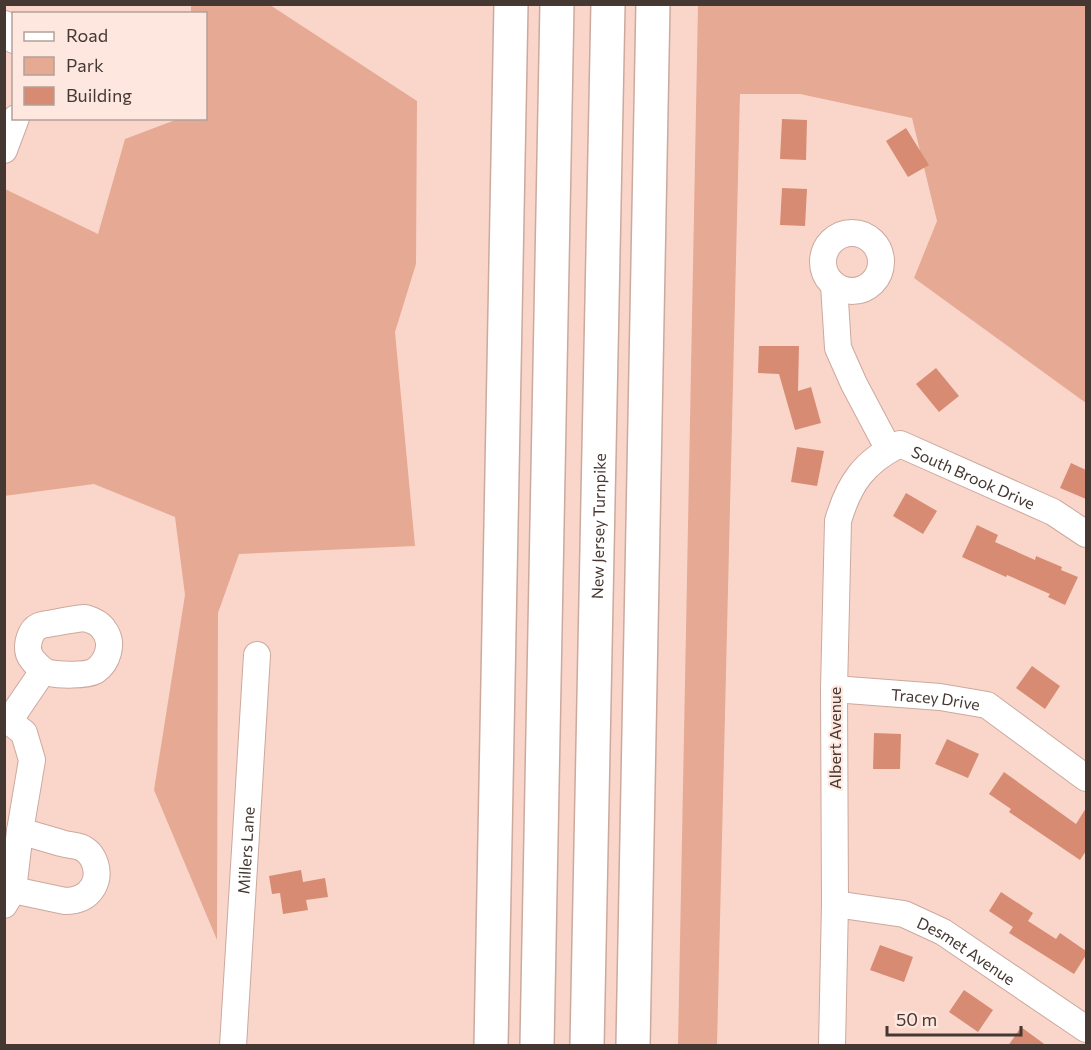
<svg xmlns="http://www.w3.org/2000/svg" width="1091" height="1050" font-family="Commissioner,sans-serif">
<style>
.green{fill:#e6a994}
.building{fill:#d78b72}
.lines{fill:none;stroke-linecap:round;stroke-linejoin:round}
.minor-casing{stroke:#cba99e;stroke-width:28}
.highway-casing{stroke:#cba99e;stroke-width:36}
.minor{stroke:#fff;stroke-width:26}
.highway{stroke:#fff;stroke-width:33}
.labels{text-anchor:middle;dominant-baseline:central;stroke-width:4.5;stroke-linejoin:round;paint-order:stroke}
.street-label{font-size:16px;fill:#453732;stroke:#fde7df}
</style>
<rect width="100%" height="100%" fill="#fad6ca"/>
<g class="green">
<path d="M 191,5 L 270,5 L 417,101 L 416,264 L 395,332 L 415,546 L 239,554 L 218,613 L 217,940 L 154,790 L 185,595 L 175,517 L 94,484 L 4,496 L 5,189 L 98,234 L 125,139 L 178,119 L 206,118 L 206,14 L 191,13 Z"/>
<path d="M 698,5 L 1086,5 L 1086,403 L 914,278 L 937,221 L 912,118 L 800,94 L 740,94 L 717,1045 L 678,1046 Z"/>
</g>
<g class="building">
<path d="M 782,119 L 807,120 L 806,160 L 780,159 Z"/>
<path d="M 906,128 L 929,165 L 908,177 L 886,141 Z"/>
<path d="M 782,188 L 807,189 L 805,226 L 780,225 Z"/>
<path d="M 759,346 L 799,346 L 798,391 L 811,387 L 821,423 L 795,430 L 779,374 L 758,373 Z"/>
<path d="M 936,368 L 959,396 L 939,412 L 916,384 Z"/>
<path d="M 797,447 L 824,451 L 817,486 L 791,482 Z"/>
<path d="M 1071,463 L 1086,470 L 1086,499 L 1060,488 Z"/>
<path d="M 906,493 L 937,511 L 923,534 L 893,516 Z"/>
<path d="M 977,525 L 998,535 L 995,542 L 1035,560 L 1036,556 L 1062,567 L 1061,570 L 1078,577 L 1065,605 L 1048,597 L 1050,594 L 1007,575 L 1006,577 L 962,557 Z"/>
<path d="M 1032,666 L 1060,686 L 1045,709 L 1016,688 Z"/>
<path d="M 874,733 L 901,734 L 900,769 L 873,769 Z"/>
<path d="M 947,739 L 979,754 L 968,778 L 935,764 Z"/>
<path d="M 1004,772 L 1076,824 L 1086,808 L 1086,851 L 1080,860 L 1009,812 L 1011,809 L 989,794 Z"/>
<path d="M 301,870 L 303,882 L 325,878 L 328,897 L 306,900 L 308,910 L 283,914 L 280,893 L 272,894 L 269,876 Z"/>
<path d="M 1001,892 L 1033,913 L 1028,921 L 1056,939 L 1060,933 L 1086,951 L 1086,955 L 1074,974 L 1009,933 L 1013,927 L 989,911 Z"/>
<path d="M 880,945 L 913,957 L 904,982 L 870,970 Z"/>
<path d="M 964,990 L 993,1010 L 978,1032 L 949,1012 Z"/>
<path d="M 1021,1027 L 1047,1046 L 1008,1046 Z"/>
</g>
<g class="lines">
<g class="minor-casing">
<g id="minor">
<path d="M 4,24 L 14,40"/>
<path d="M 4,150 L 16,118"/>
<circle cx="852" cy="262" r="29"/>
<path d="M 834,285 L 838,348 L 854,384 L 889,450"/>
<path d="M 85,618 C 92,620 100,623 104,630 C 114,643 108,662 95,671 C 86,676 59,675 49,673 C 42,671 32,661 29,654 C 26,645 30,630 39,626 C 43,624 49,624 53,623 C 64,621 74,619 85,618 Z"/>
<path id="s1" d="M 834,689 L 940,697 L 987,705 L 1086,778"/>
<path d="M 4,717 L 24,733 L 32,760 L 20,831 L 13,890 L 4,905"/>
<path d="M 9,721 L 43,671"/>
<path d="M 13,890 L 65,901 C 77,901 87,897 93,887 C 101,873 95,853 80,847 C 74,845 67,845 61,843 C 47,839 34,835 20,831"/>
<path id="s2" d="M 835,904 L 904,914 L 943,932 L 1086,1029"/>
<path id="s3" d="M 233,1046 L 257,655"/>
<path id="s4" d="M 832,1046 L 835,904 L 834,689 L 838,521 C 849,483 864,462 900,444 L 1053,512 L 1086,534"/>
</g>
</g>
<g class="highway-casing">
<g id="highway">
<path d="M 491,1046 L 511,4"/>
<path d="M 537,1046 L 557,4"/>
<path id="s5" d="M 587,1046 L 608,4"/>
<path d="M 633,1046 L 653,4"/>
</g>
</g>
<use href="#minor" class="minor"/>
<use href="#highway" class="highway"/>
</g>
<g class="labels">
<g class="street-label">
<text stroke="none"><textPath href="#s4" startOffset="708">South Brook Drive</textPath></text>
<text stroke="none"><textPath href="#s5" startOffset="520">New Jersey Turnpike</textPath></text>
<text stroke="none"><textPath href="#s1" startOffset="102">Tracey Drive</textPath></text>
<text transform="translate(834 738) rotate(-90)">Albert Avenue</text>
<text stroke="none"><textPath href="#s3" startOffset="196">Millers Lane</textPath></text>
<text stroke="none"><textPath href="#s2" startOffset="142">Desmet Avenue</textPath></text>
</g>
</g>
<rect width="1091" height="1050" fill="none" stroke="#453732" stroke-width="12"/>
<rect x="12" y="12" width="195" height="108" fill="#fde7df" stroke="#b3a19a" stroke-width="1.5"/>
<rect x="24" y="32" width="30" height="9" fill="#ffffff" stroke="#b3a19a" stroke-width="1.5"/>
<text x="66" y="42" font-size="18" fill="#453732">Road</text>
<rect x="24" y="57" width="30" height="18" fill="#e6a994" stroke="#b3a19a" stroke-width="1.5"/>
<text x="66" y="72" font-size="18" fill="#453732">Park</text>
<rect x="24" y="87" width="30" height="18" fill="#d78b72" stroke="#b3a19a" stroke-width="1.5"/>
<text x="66" y="102" font-size="18" fill="#453732">Building</text>
<path d="M887 1026v9h134v-9" fill="none" stroke="#453732" stroke-width="3"/>
<text x="896" y="1026" font-size="18" fill="#453732" stroke="#fde7df" stroke-width="4.5" paint-order="stroke">50 m</text>
</svg>
